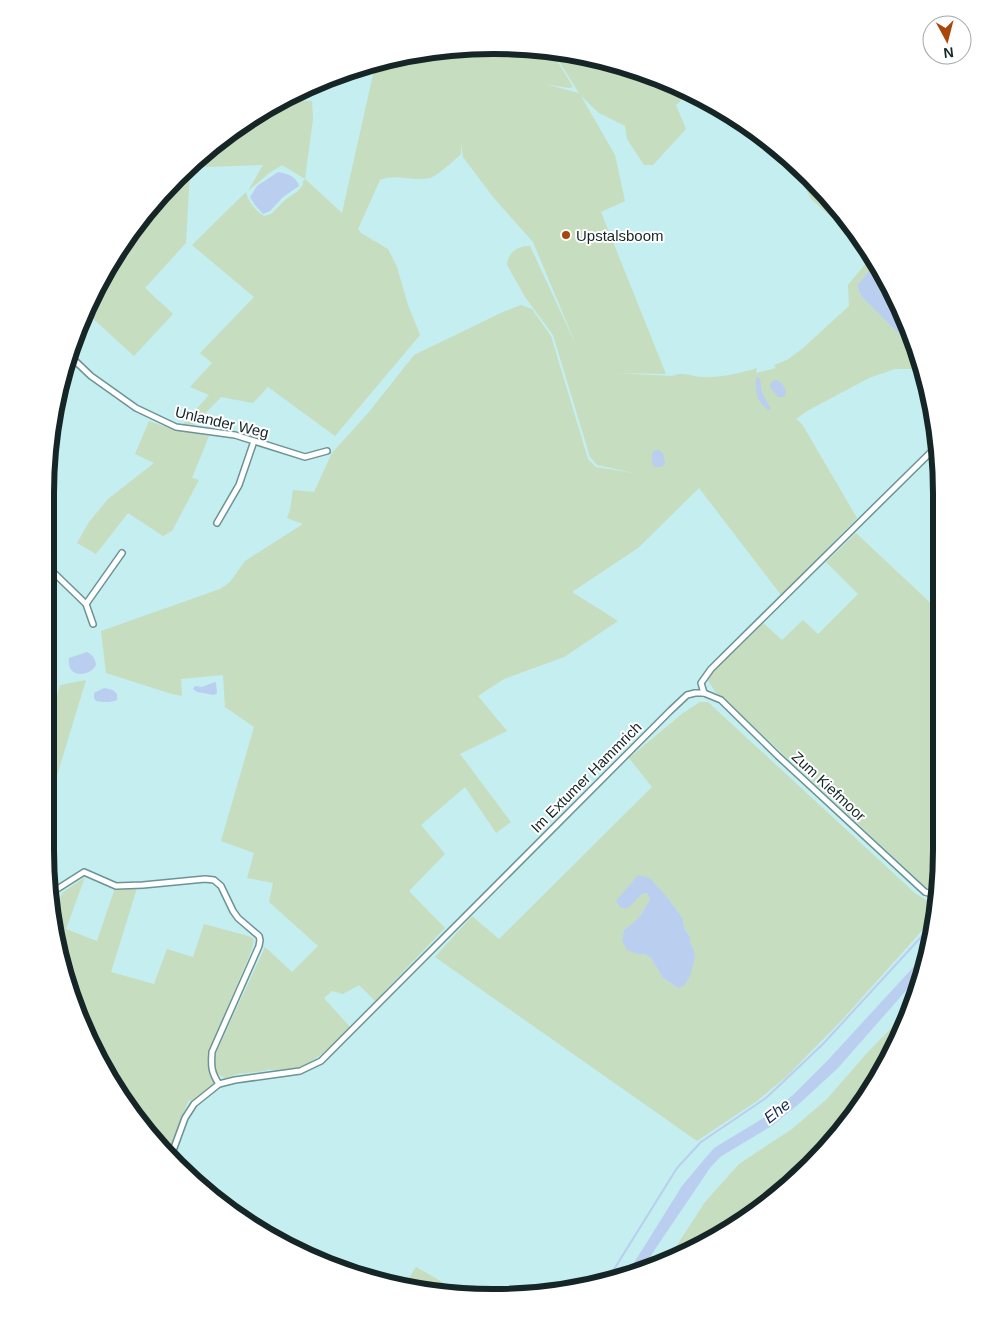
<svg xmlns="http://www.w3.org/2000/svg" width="987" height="1343" font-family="Helvetica,sans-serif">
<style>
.green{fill:#c7ddbf;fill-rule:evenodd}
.water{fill:#baceef}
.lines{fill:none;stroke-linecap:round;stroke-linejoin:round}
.stream{stroke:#baceef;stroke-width:2}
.street-casing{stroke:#6c9395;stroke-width:8}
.street{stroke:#fff;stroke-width:5}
.poi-dot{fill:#a9460a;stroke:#fff;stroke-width:2}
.labels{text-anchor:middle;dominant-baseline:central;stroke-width:4;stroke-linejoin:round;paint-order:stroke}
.poi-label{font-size:15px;fill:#162627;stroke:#fff;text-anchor:start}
.street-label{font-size:15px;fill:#162627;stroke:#fff}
.water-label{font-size:16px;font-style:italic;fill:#152d57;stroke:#fff}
.rim{fill:none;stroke:#162627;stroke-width:6}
</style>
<rect width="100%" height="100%" fill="#c4eeef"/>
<g class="green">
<path d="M 464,46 L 550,49 L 573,87 L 569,88 L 545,84 L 579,93 L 551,49 L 637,69 L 690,92 L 676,105 L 686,129 L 653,165 L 644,165 L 627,139 L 625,126 L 599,113 L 581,96 L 615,155 L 625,201 L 601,212 L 666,374 L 614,373 L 672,376 C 686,371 690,377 703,377 C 719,378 742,373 757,368 L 756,373 L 776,368 L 774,365 L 787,360 L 803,348 L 849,306 L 848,285 L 871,257 L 876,266 L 872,267 L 857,286 L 861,296 L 915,350 L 920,366 L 910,369 L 895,369 L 869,378 L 807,411 L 796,419 L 802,424 L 857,518 L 781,595 L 699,488 L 638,548 L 572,592 L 618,621 L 564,657 L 504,679 L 478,696 L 507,731 L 460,754 L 511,822 L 496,833 L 465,787 L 421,825 L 445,854 L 409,891 L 445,928 L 375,1001 L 359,985 L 343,994 L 332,991 L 324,998 L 350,1027 C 334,1042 320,1060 298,1067 C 289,1070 280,1070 270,1070 L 269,1069 L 265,1071 L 238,1074 L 225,1078 C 214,1073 214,1068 214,1057 L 265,947 L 292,972 L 318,946 L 269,902 L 273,883 L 247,878 L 254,853 L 221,841 L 254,727 L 225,707 L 223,675 L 181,679 L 182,696 L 172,694 L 106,673 L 101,631 L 220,589 L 230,582 L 245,561 L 303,524 L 287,518 L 290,510 L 293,490 L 314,492 L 332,453 L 369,412 L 414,355 L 505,311 L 521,305 L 532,309 L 551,336 L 588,459 L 596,467 L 634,473 L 597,465 L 590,457 L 553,335 L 525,297 L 507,265 C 508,252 518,246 530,246 L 577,347 L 533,242 L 493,197 L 463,157 L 461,144 L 461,154 C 455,160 437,176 430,178 C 414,182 396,173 380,180 L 358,229 L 361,233 L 388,249 L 397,267 L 408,305 L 420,335 L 335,436 L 268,387 L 253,403 L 221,397 L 194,425 L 183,424 L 209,395 L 190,387 L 212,363 L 200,353 L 254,297 L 192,245 L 246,192 C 249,203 255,210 264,216 L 271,214 L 285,200 L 298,191 L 303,185 L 303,181 L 305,179 L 282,165 L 268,174 L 248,191 L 263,165 L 204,167 L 190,170 L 211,148 L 212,153 L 225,149 L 228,133 L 255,116 L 275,116 L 276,103 L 280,100 L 312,101 L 313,119 L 305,179 L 342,213 L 376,61 Z"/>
<path d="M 190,170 L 186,243 L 145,288 L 173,314 L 134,356 L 89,315 L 120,245 Z"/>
<path d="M 813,181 L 849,220 L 863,245 L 811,199 L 804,186 Z"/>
<path d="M 149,421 L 175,430 L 209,436 L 192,478 L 199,480 L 172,531 L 163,536 L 128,513 L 96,554 L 77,543 L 89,522 L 108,499 L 154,463 L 135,454 Z"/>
<path d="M 856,533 L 939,611 L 941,879 L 939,893 L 927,888 L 740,714 L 715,692 L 708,680 L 713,671 L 762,622 L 782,640 L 803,620 L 818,634 L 858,594 L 826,562 Z"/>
<path d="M 86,680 L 45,815 L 45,737 L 60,685 Z"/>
<path d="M 700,702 L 708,702 L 916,894 L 930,902 L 937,904 L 935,916 L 842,1020 L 786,1077 L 757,1101 L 697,1141 L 435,957 L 472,916 L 499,939 L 652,787 L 629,758 L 683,713 ZM 650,878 L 668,898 L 683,919 L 684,928 L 690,936 L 690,943 L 693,948 L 678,988 L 663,978 L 651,958 L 645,954 L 637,954 L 628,950 L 622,940 L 624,930 C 630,925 636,921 641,915 C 644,910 646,905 650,900 L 647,893 L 642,894 L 636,900 Z"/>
<path d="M 85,877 L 66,929 L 97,941 L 115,888 L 137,888 L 111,972 L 154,984 L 167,949 L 193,957 L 204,924 L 248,936 L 254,939 L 252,949 L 207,1056 L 209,1054 L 209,1067 L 215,1083 L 194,1101 L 190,1101 L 189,1100 L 180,1120 L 170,1151 L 166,1150 L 120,1098 L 60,966 L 54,916 L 62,893 Z"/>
<path d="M 910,1009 L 896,1048 L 831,1145 L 767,1205 L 665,1264 L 705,1202 L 739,1164 L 792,1129 L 827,1099 L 867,1053 Z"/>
<path d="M 416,1267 L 458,1291 L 406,1289 L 403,1288 Z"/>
</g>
<g class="water">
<path d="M 278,172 C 288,174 296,176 299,186 L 283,197 L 270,211 L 263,214 L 255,205 L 250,197 L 257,186 Z"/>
<path d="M 876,266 L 908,322 L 915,350 L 861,296 L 857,286 L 872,267 Z"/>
<path d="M 758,377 L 760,379 L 762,393 L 771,409 L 768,410 C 757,403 755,391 756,378 Z"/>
<path d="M 776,380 C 782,382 784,386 786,392 L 784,397 L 778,397 L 770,387 L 771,382 Z"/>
<path d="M 654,450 L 659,450 L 663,453 L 665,463 L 662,467 L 655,467 L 652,464 L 652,454 Z"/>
<path d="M 87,652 C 93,655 95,659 96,665 C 90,677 66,679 69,658 Z"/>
<path d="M 215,682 L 216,683 L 217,693 L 214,695 L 197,692 L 193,689 L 195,686 L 202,687 Z"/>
<path d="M 104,688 L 113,690 L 117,694 L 117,700 C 111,703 102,702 96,701 L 94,698 L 94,693 Z"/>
<path d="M 638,875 L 650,878 L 668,898 L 683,919 L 684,928 L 690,937 L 690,943 L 693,948 L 695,957 L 690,976 L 684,986 L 678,988 L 663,978 L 651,958 L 645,954 L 637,954 L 627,950 L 622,940 L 624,930 C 630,925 636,921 641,915 C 644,910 646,905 650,900 L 647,893 L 642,894 L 628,908 L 621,908 L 616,901 Z"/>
<path d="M 930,949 L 925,969 L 838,1068 L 800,1103 L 773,1125 L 720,1157 L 710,1168 L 641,1270 L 627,1274 L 682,1186 L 702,1162 L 714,1148 L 767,1116 L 793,1095 L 828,1060 Z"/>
</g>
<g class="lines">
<path class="stream" d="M 608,1279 L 677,1168 L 701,1142 L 766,1098 L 823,1044 L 934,923"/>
<g class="street-casing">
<g id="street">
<path d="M 70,356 L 91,376 L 136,408 L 176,427 L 235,435 L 305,457 L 327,451"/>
<path d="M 217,523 L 239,485 L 254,441"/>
<path d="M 45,567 L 52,571 L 86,604 L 93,624"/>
<path d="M 86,604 L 122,553"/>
<path d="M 704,693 L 701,683 L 711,669 L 938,445"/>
<path d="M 51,893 L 84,872 L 116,886 L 143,885 L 205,879 L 214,880 L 221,886 L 233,911 L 238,918 L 259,936 L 260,940 L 259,946 L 212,1052 C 211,1066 211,1072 219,1084"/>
<path d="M 171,1156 L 185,1118 L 194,1104 L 219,1084 L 235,1080 L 300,1071 L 321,1061 L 670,711 L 687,695 L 695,693 L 704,693 L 721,700 L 778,756 L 925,892 L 938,896"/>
<path d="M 400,1287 L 402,1286"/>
</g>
</g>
<use href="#street" class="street"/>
</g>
<circle class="poi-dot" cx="566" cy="235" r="5"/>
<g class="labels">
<g class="poi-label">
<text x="576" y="235">Upstalsboom</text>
</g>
<g class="street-label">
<text transform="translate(222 422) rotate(13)">Unlander Weg</text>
<text transform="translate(586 777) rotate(-45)">Im Extumer Hammrich</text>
<text transform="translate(829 786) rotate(43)">Zum Kiefmoor</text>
</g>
<g class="water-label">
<text transform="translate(777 1111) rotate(-38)">Ehe</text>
</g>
</g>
<path d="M0 0H987V1343H0ZM493 54H494A439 439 0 0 1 933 493V850A439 439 0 0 1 494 1289H493A439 439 0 0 1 54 850V493A439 439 0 0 1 493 54Z" fill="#fff" fill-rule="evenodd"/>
<path class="rim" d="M493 54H494A439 439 0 0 1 933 493V850A439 439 0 0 1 494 1289H493A439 439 0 0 1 54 850V493A439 439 0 0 1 493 54Z"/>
<g transform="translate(947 40) rotate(173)"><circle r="24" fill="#ffffff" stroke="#a2a8a9"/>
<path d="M0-4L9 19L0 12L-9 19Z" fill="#a9460a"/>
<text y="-8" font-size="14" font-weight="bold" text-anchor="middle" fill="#162627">N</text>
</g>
</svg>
